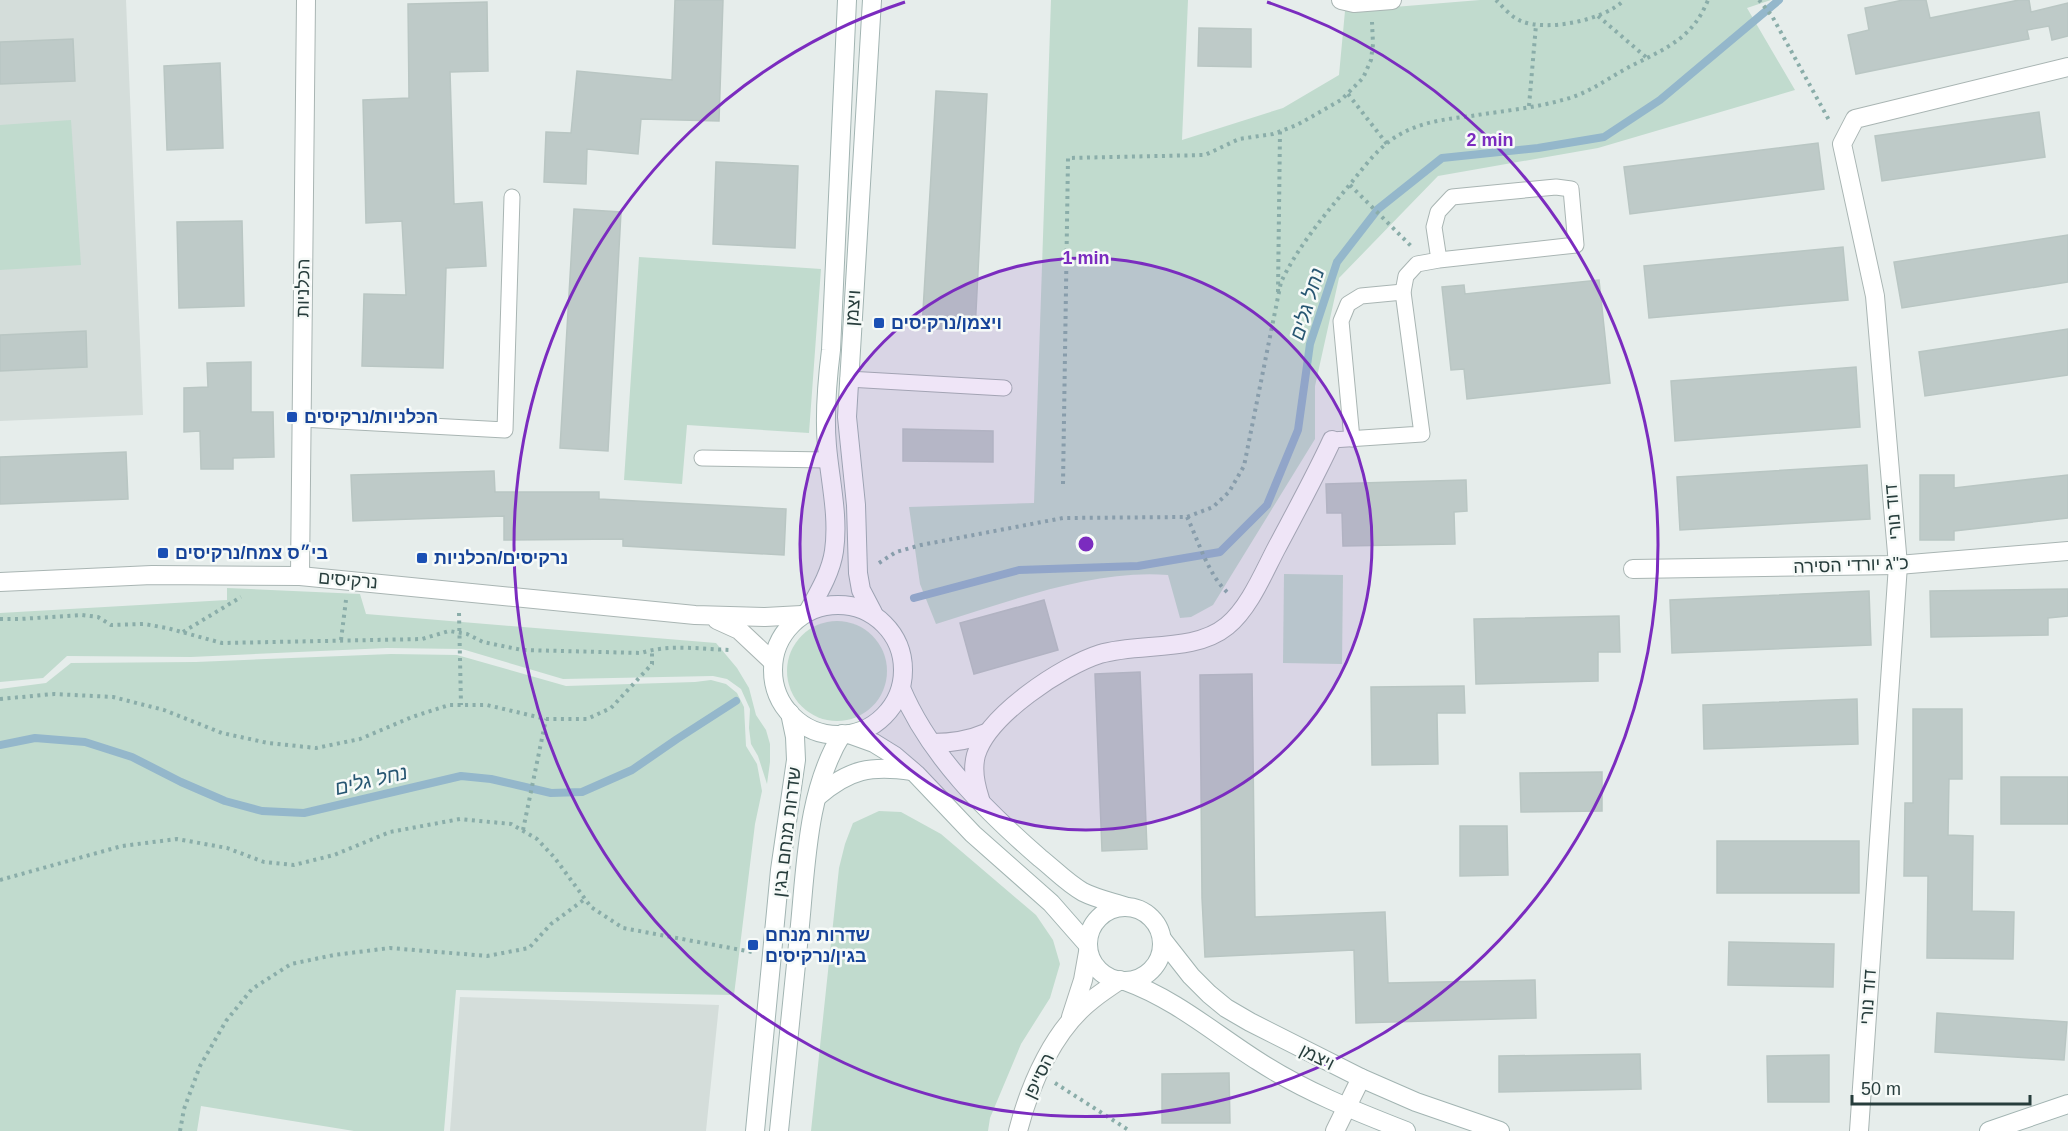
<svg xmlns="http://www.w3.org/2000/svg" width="2068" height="1131" font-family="Arial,Heebo,sans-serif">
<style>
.built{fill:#d4ddda}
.green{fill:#c1dbce}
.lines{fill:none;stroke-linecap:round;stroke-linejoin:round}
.stream{stroke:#94b7cb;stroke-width:8}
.building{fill:#becac8;stroke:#b9c6c3;stroke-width:1.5}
.lane-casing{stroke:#a9b5b3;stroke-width:17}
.street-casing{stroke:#a9b5b3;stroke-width:20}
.secondary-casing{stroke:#a2b4b2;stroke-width:20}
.path{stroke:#8aada9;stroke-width:4;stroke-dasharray:3 4.5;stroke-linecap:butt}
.lane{stroke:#fff;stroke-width:15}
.street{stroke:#fff;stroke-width:18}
.secondary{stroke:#fff;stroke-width:18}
.ring{fill:none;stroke:#7b2cbf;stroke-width:3}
.transit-dot{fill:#1a4fb4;stroke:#f6faf8;stroke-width:2}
.labels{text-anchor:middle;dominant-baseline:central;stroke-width:5;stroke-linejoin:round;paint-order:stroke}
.street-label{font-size:18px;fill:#273d3c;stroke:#f6faf8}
.transit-label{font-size:18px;font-weight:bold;fill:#164399;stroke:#f6faf8;text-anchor:start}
.water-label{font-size:20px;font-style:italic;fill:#275672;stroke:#f6faf8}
.centre{fill:#7b2cbf;stroke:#f6faf8;stroke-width:3}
.ring-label{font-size:18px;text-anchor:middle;font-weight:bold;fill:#7b2cbf;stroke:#f6faf8;stroke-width:5;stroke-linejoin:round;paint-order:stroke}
</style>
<rect width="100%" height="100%" fill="#e6edeb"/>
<g class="built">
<path d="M 0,0 L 126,0 L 143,415 L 0,421 Z"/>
<path d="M 460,997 L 719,1005 L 706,1131 L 450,1131 Z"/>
</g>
<g class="green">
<path d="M 1051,0 L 1188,0 L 1182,140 L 1283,108 L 1339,75 L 1345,11 L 1480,0 L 1771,0 L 1747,8 L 1795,90 L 1598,148 L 1438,176 L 1339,278 L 1315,386 L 1315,439 L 1213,605 L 1191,617 L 1180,618 L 1168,575 C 1093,569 1008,602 936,624 L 920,584 L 909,507 L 1034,503 Z"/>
<path d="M 71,120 L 81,265 L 0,270 L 0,125 Z"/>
<path d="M 639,257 L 821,269 L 809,433 L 687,425 L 682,484 L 624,480 Z"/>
<path d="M 1284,574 L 1343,575 L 1342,664 L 1283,663 Z"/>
<path d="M 227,588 L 360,594 L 366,614 L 716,643 L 737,668 L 749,688 L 756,715 L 766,730 L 770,744 L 770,762 L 767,784 L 758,756 L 751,744 L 749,728 L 750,709 L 741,689 L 727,679 L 713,676 L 563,679 L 462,649 L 387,648 L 191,657 L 67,656 L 43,678 L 0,682 L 0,613 L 227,600 Z"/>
<circle cx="837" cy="671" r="50"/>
<path d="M 391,654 L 457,655 L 566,686 L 695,682 L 711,680 L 726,684 L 737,693 L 744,707 L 746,746 L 757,764 L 762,791 L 755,824 L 734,995 L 456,990 L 444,1131 L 354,1131 L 201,1106 L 197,1131 L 0,1131 L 0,689 L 46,683 L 71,663 L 196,662 Z"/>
<path d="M 879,811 L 901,812 L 941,834 L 1036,915 L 1053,940 L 1060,964 L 1050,998 L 1021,1044 L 990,1118 L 988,1131 L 811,1131 L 839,868 L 845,844 L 853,823 Z"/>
</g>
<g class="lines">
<g class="stream">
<path d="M 914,598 L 1019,570 L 1138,566 L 1220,552 L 1267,505 L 1298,430 L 1310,344 L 1337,262 L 1378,209 L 1442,158 L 1538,148 L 1604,137 L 1660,100 L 1779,0"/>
<path d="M 0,745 L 35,738 L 85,742 L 132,757 L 181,782 L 225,801 L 262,811 L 304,813 L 461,776 L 491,779 L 551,793 L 582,792 L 632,770 L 677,739 L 736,701"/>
</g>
</g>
<g class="building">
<path d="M 675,0 L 723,0 L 719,121 L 641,119 L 638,154 L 587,149 L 586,184 L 544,182 L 546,132 L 571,133 L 577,71 L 672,80 Z"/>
<path d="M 1903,0 L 1926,0 L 1930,18 L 2019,0 L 2029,0 L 2031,12 L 2068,3 L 2068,36 L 2052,40 L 2049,26 L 2027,30 L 2029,39 L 1856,74 L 1848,35 L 1869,30 L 1865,8 Z"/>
<path d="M 487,2 L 488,71 L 450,72 L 454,204 L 482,202 L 486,266 L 446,268 L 443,368 L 362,366 L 364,294 L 406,295 L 402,221 L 366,223 L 363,100 L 409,98 L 408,4 Z"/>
<path d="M 1199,28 L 1251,29 L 1251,67 L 1198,66 Z"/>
<path d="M 73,39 L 75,81 L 0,84 L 0,42 Z"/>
<path d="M 220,63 L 223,148 L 167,150 L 164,66 Z"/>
<path d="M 936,91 L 987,94 L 975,331 L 922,328 Z"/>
<path d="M 2039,112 L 2045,157 L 1882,181 L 1875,136 Z"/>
<path d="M 1818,143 L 1824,189 L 1630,214 L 1624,167 Z"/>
<path d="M 716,162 L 798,166 L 795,248 L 713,244 Z"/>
<path d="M 574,209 L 621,212 L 608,451 L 560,448 Z"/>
<path d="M 242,221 L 244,306 L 179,308 L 177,222 Z"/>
<path d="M 2068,235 L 2068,282 L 1902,308 L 1894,262 Z"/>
<path d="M 1843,247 L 1848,300 L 1649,318 L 1644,266 Z"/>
<path d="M 1599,280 L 1610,383 L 1467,399 L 1464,369 L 1451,370 L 1442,287 L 1464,285 L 1465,294 Z"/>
<path d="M 2068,329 L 2068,375 L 1925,396 L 1919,352 Z"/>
<path d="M 86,331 L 87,367 L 0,371 L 0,335 Z"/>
<path d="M 251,362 L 251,412 L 273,412 L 274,457 L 233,458 L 233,469 L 201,469 L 200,431 L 184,432 L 184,388 L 208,387 L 207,363 Z"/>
<path d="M 1856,367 L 1860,427 L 1675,441 L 1671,381 Z"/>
<path d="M 903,429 L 993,431 L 993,462 L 903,461 Z"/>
<path d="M 126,452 L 128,499 L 0,504 L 0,457 Z"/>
<path d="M 1867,465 L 1870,519 L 1680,530 L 1677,477 Z"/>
<path d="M 494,471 L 495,492 L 599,492 L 599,499 L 786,509 L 784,555 L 623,546 L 623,539 L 504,540 L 504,516 L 353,521 L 351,475 Z"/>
<path d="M 1920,475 L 1954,475 L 1954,488 L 2068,475 L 2068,518 L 1954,531 L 1954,540 L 1920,540 Z"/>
<path d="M 1466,480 L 1467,511 L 1454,512 L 1455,544 L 1343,546 L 1342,513 L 1327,513 L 1326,484 Z"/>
<path d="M 2068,589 L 2068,616 L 2048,618 L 2048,635 L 1931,637 L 1930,591 Z"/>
<path d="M 1869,591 L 1871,645 L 1672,653 L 1670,600 Z"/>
<path d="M 1044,600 L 1058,650 L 974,674 L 960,623 Z"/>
<path d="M 1619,616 L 1620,652 L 1598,652 L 1598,681 L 1476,684 L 1474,619 Z"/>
<path d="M 1140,672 L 1147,849 L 1102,851 L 1095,674 Z"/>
<path d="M 1252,674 L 1255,917 L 1385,912 L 1388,983 L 1535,980 L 1536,1018 L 1356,1023 L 1354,950 L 1205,957 L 1202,898 L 1200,675 Z"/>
<path d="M 1464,686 L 1465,713 L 1437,713 L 1438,764 L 1372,765 L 1371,687 Z"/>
<path d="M 1857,699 L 1858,744 L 1704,749 L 1703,705 Z"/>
<path d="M 1913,709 L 1962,709 L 1962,779 L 1949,779 L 1948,835 L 1973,836 L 1972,911 L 2014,912 L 2013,959 L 1927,958 L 1928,876 L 1904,876 L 1905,803 L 1913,803 Z"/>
<path d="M 1602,772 L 1602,811 L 1521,812 L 1520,773 Z"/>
<rect x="2001" y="777" width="67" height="47"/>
<path d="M 1460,826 L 1507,826 L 1508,875 L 1460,876 Z"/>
<rect x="1717" y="841" width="142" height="52"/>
<path d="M 1729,942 L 1834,944 L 1833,987 L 1728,985 Z"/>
<path d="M 1937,1013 L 2067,1022 L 2064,1060 L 1935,1052 Z"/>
<path d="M 1640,1054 L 1641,1089 L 1499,1092 L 1499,1056 Z"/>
<path d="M 1829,1055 L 1829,1102 L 1768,1102 L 1767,1056 Z"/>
<path d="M 1229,1073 L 1230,1123 L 1162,1123 L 1162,1074 Z"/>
</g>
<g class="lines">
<g class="lane-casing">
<g id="lane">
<path d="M 848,379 L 1004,388"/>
<path d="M 301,419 L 505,430 L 512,197"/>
<path d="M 1352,439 L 1341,321 L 1348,304 L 1361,296 L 1403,292"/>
<path d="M 1332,440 L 1422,434 L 1403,292 L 1406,276 L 1417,264 L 1439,260 L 1576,245 L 1571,189 L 1556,187 L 1452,197 L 1438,212 L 1434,227 L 1439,260"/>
<path d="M 702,458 L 829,460"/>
</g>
</g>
<g class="street-casing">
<g id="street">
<path d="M 1341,0 L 1354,3 L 1392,0"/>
<path d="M 1633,569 L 1898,565 L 2068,551"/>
<path d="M 300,576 L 306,0"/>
<path d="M 0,582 L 152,575 L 300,576 L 695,615 L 765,617 L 802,615"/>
<path d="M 717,620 L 739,630 L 772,661"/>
<path d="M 932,743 C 952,743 968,741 986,733"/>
<path d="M 980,799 C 975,784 972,770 976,755 C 988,715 1062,666 1100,654 C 1140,642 1194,653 1227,626 C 1249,608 1263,574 1276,549 C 1295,513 1315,477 1332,440"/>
<path d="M 1071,1017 L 1083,980 L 1088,952"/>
<path d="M 1018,1131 C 1030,1084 1054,1029 1093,999 C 1102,992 1111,986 1120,980"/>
<path d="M 1335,1131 L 1361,1078"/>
<path d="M 1859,1131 L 1898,565 L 1875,296 L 1842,144 L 1855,119 L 2068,67"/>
</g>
</g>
<g class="secondary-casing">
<g id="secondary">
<path d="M 872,0 L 847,417 L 856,505 L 858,573 L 861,590 L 873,613"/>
<circle cx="838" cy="670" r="65"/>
<path d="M 809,610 C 819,592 831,572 834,551 C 839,516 830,481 827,446 C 824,414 827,382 831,350 L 847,0"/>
<path d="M 901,688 C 929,755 986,811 1040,858 C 1054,869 1067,883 1083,892 C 1097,899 1112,902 1127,907"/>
<path d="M 849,734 L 874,743 L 895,756 L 916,774 L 973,834 L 1051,903 L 1087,944"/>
<path d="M 817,797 C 849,769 871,765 912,771"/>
<circle cx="1125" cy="944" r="37"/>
<path d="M 1162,939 L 1191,976 L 1209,994 L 1226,1008 L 1250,1022 L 1361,1078 L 1416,1102 L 1500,1131"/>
<path d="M 1125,981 C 1175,999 1214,1033 1258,1061 C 1304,1091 1355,1111 1406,1131"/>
<path d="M 755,1131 L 780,870 L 796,760 L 795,737 L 790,713"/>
<path d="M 779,1131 C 786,1066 792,1000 799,935 C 806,869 806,792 842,734"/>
<path d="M 1989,1131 L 2068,1104"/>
</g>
</g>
<g class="path">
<path d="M 1496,0 C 1503,7 1511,17 1521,21 C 1547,32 1605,20 1624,0"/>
<path d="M 1759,0 L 1772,16 L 1830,122"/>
<path d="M 1598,16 L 1647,58"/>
<path d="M 1348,94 L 1387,144"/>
<path d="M 1529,106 L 1536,25"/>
<path d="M 1350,185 L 1412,247"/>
<path d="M 1278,292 L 1280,131"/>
<path d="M 1063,484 L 1068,158 L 1205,155 L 1239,139 L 1273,134 L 1297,125 L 1341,100 L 1363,78 L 1371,60 L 1373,44 L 1372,22"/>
<path d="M 1187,517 C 1199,542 1208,575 1229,594"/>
<path d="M 879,563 L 896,552 L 921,545 L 1063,518 L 1187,517 L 1213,507 L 1229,492 L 1244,466 L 1281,282 C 1298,247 1322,218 1347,188 C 1362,170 1376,149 1397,136 C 1420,122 1446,119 1471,116 C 1502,111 1536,108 1566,99 C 1592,92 1612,75 1635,64 C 1669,47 1693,37 1708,0"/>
<path d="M 459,613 L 461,705"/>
<path d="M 0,619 L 20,619 L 82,615 L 98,617 L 111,625 L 144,624 L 167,628 L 222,643 L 422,639 L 449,631 L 467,634 L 483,642 L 522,650 L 641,653 C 669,644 701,649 730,650"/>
<path d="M 183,632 L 241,597"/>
<path d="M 341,640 L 346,600"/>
<path d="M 0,699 L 54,694 L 113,697 L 164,710 L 222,733 L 268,743 L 316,748 L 360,739 L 412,717 L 449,705 L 487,705 L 546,719 L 587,719 L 611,708 L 652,664 L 652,649"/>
<path d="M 523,830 L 546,719"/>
<path d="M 0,880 L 122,846 L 177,839 L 227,848 L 264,862 L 294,865 L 334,855 L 390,832 L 460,819 L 511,824 L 537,839 L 554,857 L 591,907 L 623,928 L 752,952"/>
<path d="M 1055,1083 L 1130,1131"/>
<path d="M 180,1131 L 184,1109 L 200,1066 L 226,1021 L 252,989 L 291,964 L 334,955 L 390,948 L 487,956 L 529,948 L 551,924 L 585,899"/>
</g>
<use href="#lane" class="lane"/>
<use href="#street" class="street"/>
<use href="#secondary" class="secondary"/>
</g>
<circle cx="1086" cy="544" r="286" fill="#7b2cbf" fill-opacity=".12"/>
<g class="ring">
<circle cx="1086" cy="544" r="286"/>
<path d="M1267 2A572 572 0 1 1 905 2"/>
</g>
<g class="transit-dot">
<rect x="873" y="317" width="12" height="12" rx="3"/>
<rect x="286" y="411" width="12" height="12" rx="3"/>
<rect x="157" y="547" width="12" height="12" rx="3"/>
<rect x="416" y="552" width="12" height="12" rx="3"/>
<rect x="747" y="939" width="12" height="12" rx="3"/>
</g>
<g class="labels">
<g class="street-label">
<text transform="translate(303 288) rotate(-89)">הכלניות</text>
<text transform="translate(853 308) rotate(-86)">ויצמן</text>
<text transform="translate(1893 512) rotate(-95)">דוד נורי</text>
<text transform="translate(1851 565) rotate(-2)">כ"ג יורדי הסירה</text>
<text transform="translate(348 580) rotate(5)">נרקיסים</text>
<text transform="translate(787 832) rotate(-83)">שדרות מנחם בגין</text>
<text transform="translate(1868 997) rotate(-86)">דוד נורי</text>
<text transform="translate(1317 1057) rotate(27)">ויצמן</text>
<text transform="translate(1039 1076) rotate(-65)">הסייפן</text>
</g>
<g class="transit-label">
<text x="891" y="323">ויצמן/נרקיסים</text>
<text x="304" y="417">הכלניות/נרקיסים</text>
<text x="175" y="553">בי״ס צמח/נרקיסים</text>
<text x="434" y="558">נרקיסים/הכלניות</text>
<text x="765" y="935">שדרות מנחם<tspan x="765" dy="21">בגין/נרקיסים</tspan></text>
</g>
<g class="water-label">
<text transform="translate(1307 304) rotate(-73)">נחל גלים</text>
<text transform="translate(371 780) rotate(-13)">נחל גלים</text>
</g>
</g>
<circle cx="1086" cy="544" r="9" class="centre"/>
<g class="ring-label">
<text x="1490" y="146">2 min</text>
<text x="1086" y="264">1 min</text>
</g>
<path d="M1852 1095v9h178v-9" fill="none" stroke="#273d3c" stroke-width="3"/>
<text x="1861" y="1095" font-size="18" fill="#273d3c" stroke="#f6faf8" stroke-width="4.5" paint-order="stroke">50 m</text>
</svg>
